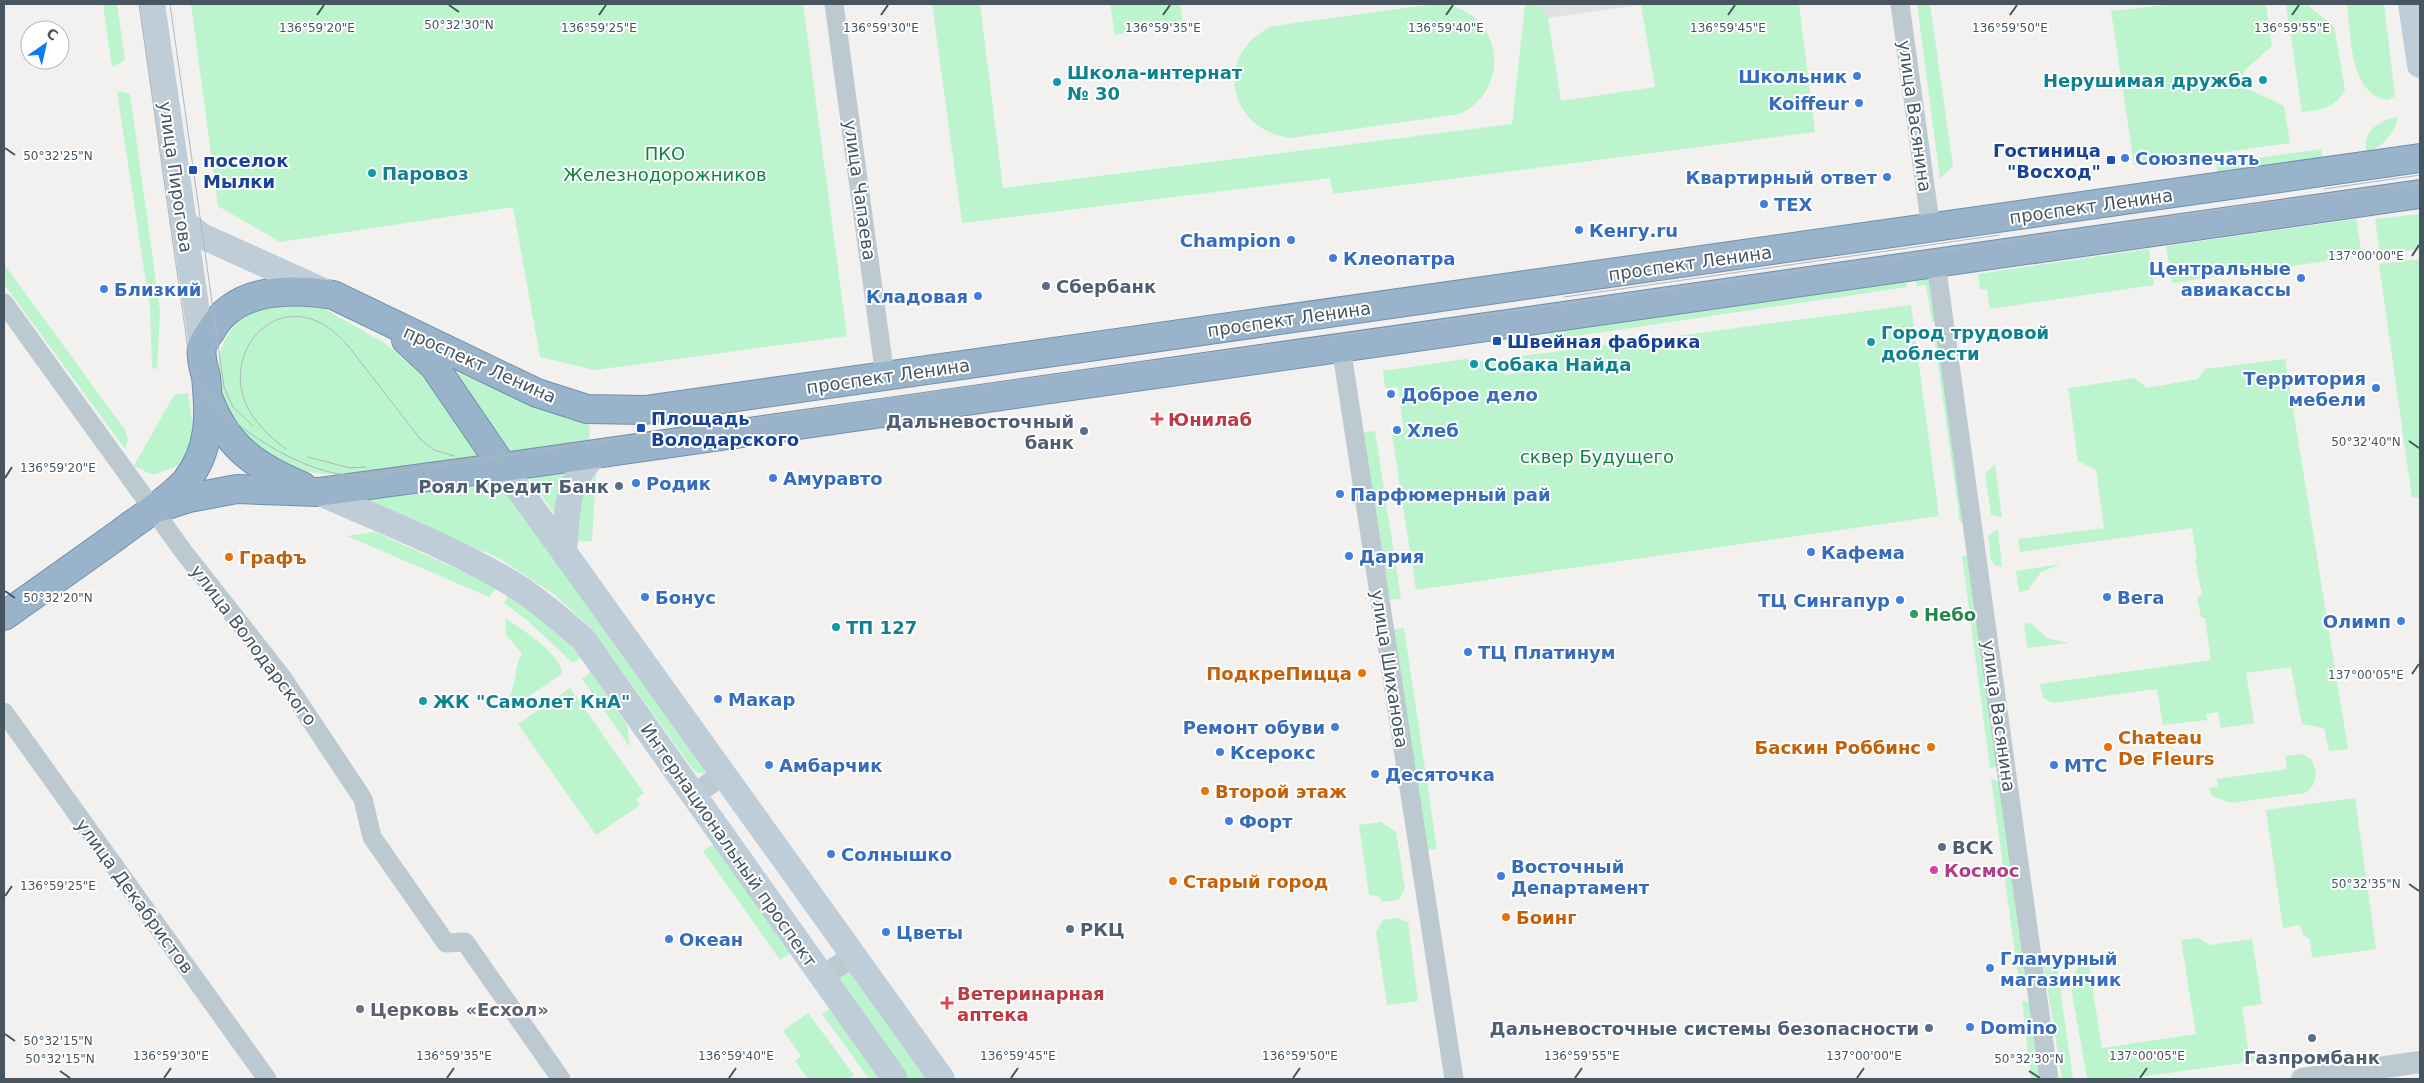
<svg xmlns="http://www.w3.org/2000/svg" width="2424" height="1083" font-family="'DejaVu Sans',sans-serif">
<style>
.education{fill:#e4e1e2}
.green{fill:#bcf4ce}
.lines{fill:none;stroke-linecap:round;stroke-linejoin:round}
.trunk-casing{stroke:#6f91af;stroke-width:30}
.minor{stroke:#bdc9d1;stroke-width:19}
.tertiary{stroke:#bdc9d1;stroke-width:22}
.secondary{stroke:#bfcdd9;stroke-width:26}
.trunk{stroke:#99b4ca;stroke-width:28}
.tram{stroke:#b2b6bb;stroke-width:1}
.ticks{fill:none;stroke:#465560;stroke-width:2}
.shop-dot{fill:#3f7fe0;stroke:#fff;stroke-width:2}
.culture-dot{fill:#0f9aa8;stroke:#fff;stroke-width:2}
.transit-dot{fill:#1a4fb4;stroke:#fff;stroke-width:2}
.service-dot{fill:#5c6f8a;stroke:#fff;stroke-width:2}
.health-dot{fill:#e0444e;stroke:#fff;stroke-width:2}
.food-dot{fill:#e8710a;stroke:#fff;stroke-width:2}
.leisure-dot{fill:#2e9e5b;stroke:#fff;stroke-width:2}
.hotel-dot{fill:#d1479c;stroke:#fff;stroke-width:2}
.worship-dot{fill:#6b7280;stroke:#fff;stroke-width:2}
.labels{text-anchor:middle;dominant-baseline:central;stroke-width:4;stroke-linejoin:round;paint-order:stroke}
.culture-label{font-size:18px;font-weight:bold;fill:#0d838f;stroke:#fff;text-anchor:start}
.shop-label{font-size:18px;font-weight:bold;fill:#366cbe;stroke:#fff;text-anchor:start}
.street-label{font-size:18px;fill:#465560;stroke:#fff}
.transit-label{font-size:18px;font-weight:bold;fill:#164399;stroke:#fff;text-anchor:start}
.park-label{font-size:18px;fill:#0e8442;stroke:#fff}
.service-label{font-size:18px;font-weight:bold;fill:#4e5e75;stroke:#fff;text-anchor:start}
.health-label{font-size:18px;font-weight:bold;fill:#be3a42;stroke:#fff;text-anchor:start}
.food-label{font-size:18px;font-weight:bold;fill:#c56008;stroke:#fff;text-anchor:start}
.leisure-label{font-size:18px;font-weight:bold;fill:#27864d;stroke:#fff;text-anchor:start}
.hotel-label{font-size:18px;font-weight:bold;fill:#b23c85;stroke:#fff;text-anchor:start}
.worship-label{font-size:18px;font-weight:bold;fill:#5b616d;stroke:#fff;text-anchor:start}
.ticks-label{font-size:12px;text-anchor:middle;fill:#465560;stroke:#fff;stroke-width:4;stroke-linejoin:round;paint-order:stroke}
</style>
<rect width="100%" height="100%" fill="#f3f0f0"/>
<path class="education" d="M 1539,4 L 1648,4 L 1548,18 Z"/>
<g class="green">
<path d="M 103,4 L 117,4 L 125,60 L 112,67 Z"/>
<path d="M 191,4 L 803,4 L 847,336 L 595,370 L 540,357 L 513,207 L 280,242 L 218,206 Z"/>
<path d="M 932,4 L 980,4 L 1003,188 L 1512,124 L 1525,4 L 1539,4 L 1548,18 L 1561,101 L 1655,87 L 1641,5 L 1799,4 L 1815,132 L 1333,194 L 1330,178 L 962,223 Z"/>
<path d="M 1110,4 L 1180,4 L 1183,23 L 1115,35 Z"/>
<path d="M 1435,4 C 1499,4 1517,85 1460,114 L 1291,138 C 1226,130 1213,52 1273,26 Z"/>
<path d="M 1917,4 L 1930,4 L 1953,166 L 1940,179 Z"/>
<path d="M 2173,4 L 2266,4 L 2272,46 L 2245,70 L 2242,79 L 2246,88 L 2284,106 L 2290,143 L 2134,165 L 2111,11 Z"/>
<path d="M 2286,4 L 2306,4 L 2334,26 L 2345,90 C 2334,109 2322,110 2302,112 Z"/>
<path d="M 2347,4 L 2384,4 L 2395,96 L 2388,100 C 2349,95 2351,34 2347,4 Z"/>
<path d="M 117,91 L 130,94 L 160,311 L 157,369 L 152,368 L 150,309 Z"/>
<path d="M 2398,117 C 2394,134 2383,147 2367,152 C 2366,148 2365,143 2366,139 C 2370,127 2386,118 2398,117 Z"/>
<path d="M 2321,149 L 2323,160 L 2218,174 L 2216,164 Z"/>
<path d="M 2419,214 L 2420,249 L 2380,254 L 2375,219 Z"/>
<path d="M 2356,219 L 2362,256 L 2172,283 L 2166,246 Z"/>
<path d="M 2149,249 L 2154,285 L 1990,309 L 1987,289 L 1980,290 L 1978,274 Z"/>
<path d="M 2420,259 L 2420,497 L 2412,498 L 2379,264 Z"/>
<path d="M 4,264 L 125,430 L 128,440 L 125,449 L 4,284 Z"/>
<path d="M 1930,277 L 1939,321 L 1932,322 L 1926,285 L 1917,286 L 1915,278 Z"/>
<path d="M 1906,278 L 1907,287 L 1543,341 L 1553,330 Z"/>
<path d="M 275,303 L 309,305 L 323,308 L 386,344 L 431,383 L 473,440 L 476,457 C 446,461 416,465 386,468 C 359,472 332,478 306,471 C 291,467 273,460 262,450 C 209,405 195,326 275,303 Z"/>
<path d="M 1911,305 L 1939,516 L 1416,590 L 1392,435 L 1404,433 L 1398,387 L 1385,388 L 1383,371 L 1465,359 L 1488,362 L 1502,361 L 1504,375 L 1524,372 L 1522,356 Z"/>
<path d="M 1941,327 L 1968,520 L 1960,522 L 1933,329 Z"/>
<path d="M 2285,359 L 2348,749 L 2329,751 L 2324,728 L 2302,724 L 2291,667 L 2246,673 L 2254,723 L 2221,728 L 2218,712 L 2206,714 L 2207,720 L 2163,725 L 2157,689 L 2053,703 L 2043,698 L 2040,684 L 2211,660 L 2205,618 L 2201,617 L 2197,598 L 2202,595 L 2195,560 L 2197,559 L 2192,528 L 2020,552 L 2018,539 L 2104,528 L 2096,470 L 2078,461 L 2068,388 L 2135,378 L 2147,388 L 2198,379 L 2205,369 Z"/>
<path d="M 454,371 L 531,405 L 590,422 L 589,440 L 509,453 Z"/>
<path d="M 188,393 L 195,443 L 185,463 L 153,475 L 134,466 L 174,395 Z"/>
<path d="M 1375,431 L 1401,599 L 1387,600 L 1360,433 Z"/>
<path d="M 1995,464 L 2002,518 L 1991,514 L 1985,474 Z"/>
<path d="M 572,471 L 561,523 L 528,476 Z"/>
<path d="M 596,471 L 592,541 L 575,542 L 574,496 Z"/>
<path d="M 502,478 L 706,772 L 704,774 L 695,772 L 590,627 L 555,595 L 499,558 L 366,502 L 370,496 Z"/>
<path d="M 1998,529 L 2002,567 L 1995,565 L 1991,559 L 1988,536 Z"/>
<path d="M 375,532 L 497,587 L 489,597 L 347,536 Z"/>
<path d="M 1962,555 L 1972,558 L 2000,766 L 1990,768 Z"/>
<path d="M 2061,564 L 2041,572 L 2028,590 L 2019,592 L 2016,571 Z"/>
<path d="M 509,593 L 561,634 L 581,658 L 573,663 L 529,622 L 504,603 Z"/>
<path d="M 505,618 C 520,628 563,655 562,674 L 505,712 L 513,688 L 518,661 L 522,653 L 506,635 Z"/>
<path d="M 2031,623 L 2047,638 L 2069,643 L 2027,648 L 2024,624 Z"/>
<path d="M 1404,628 L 1437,849 L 1424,850 L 1390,630 Z"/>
<path d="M 591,672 L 627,725 L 630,747 L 582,679 Z"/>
<path d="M 570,688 L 644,793 L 636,799 L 640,805 L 596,835 L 518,724 Z"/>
<path d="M 2302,754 L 2311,759 C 2318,771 2318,785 2305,793 L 2231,803 L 2212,796 L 2209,788 L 2218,787 L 2217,779 L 2287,769 L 2285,756 Z"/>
<path d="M 1991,779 L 2001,782 L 2028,977 L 2019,981 Z"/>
<path d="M 2355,798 L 2376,949 L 2312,958 L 2310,940 L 2303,935 L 2300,925 L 2283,928 L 2266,810 Z"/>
<path d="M 1381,822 L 1396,832 L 1405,888 L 1399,900 L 1382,902 L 1379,896 L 1369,895 L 1359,825 Z"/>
<path d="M 715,843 L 791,953 L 780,960 L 703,851 Z"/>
<path d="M 1398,918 L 1408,922 L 1418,1001 L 1387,1005 L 1376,932 L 1383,920 Z"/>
<path d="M 2198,938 L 2210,945 L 2252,939 L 2262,1004 L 2242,1007 L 2249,1054 L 2256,1053 L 2258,1061 L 2123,1079 L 2087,1079 L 2070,982 L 2087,953 L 2102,1048 L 2196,1034 L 2181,940 Z"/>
<path d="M 2044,966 L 2057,966 L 2073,1079 L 2062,1079 Z"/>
<path d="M 851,970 L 929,1079 L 910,1079 L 838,980 Z"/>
<path d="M 2022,1001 L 2031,1003 L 2040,1079 L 2031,1079 Z"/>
<path d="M 832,1007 L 884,1079 L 869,1079 L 822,1014 Z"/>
<path d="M 808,1013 L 854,1075 L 848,1079 L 808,1079 L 795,1061 L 801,1056 L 783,1031 Z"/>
</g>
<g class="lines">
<g class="trunk-casing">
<g id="trunk">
<path d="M 406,340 L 434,366 L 503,467"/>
<path d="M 210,402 C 228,448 258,468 302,486"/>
<path d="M 161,507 L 189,498 L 237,489 L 318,492 L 503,467 L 2420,194"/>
<path d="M 4,616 C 42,589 80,562 118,535 C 140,518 167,502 186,481 C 211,450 210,415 206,377 C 204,369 200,356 202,347 C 203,342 208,335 211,331 C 235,287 290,288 333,295 L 537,393 L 587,409 L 645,410 L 2420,158"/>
</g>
</g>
<g class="minor">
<path d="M 834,4 L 885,376"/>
<path d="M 1900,4 L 1931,229"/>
<path d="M 1936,263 L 2049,1079"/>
<path d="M 4,303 L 183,551 L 282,677 L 363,799 L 372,837 L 446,943 L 465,942 L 561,1079"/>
<path d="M 1341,347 L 1454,1079"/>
<path d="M 4,712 L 267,1079"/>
</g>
<g class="tertiary">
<path d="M 693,795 L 724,774"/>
<path d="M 822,977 L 854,955"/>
<path d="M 2302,1079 L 2420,1062"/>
</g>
<g class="secondary">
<path d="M 152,4 L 202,347"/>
<path d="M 2411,4 L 2420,65"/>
<path d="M 183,222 L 202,236 L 328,293"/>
<path d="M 503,467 L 942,1079"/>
<path d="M 318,492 C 382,521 451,547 511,583 C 537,599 560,619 583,639 L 895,1079"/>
<path d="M 564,551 C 568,510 564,481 598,453"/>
</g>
<use href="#trunk" class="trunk"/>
<g class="tram">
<path d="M 139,4 L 189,356 C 193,370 198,385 208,397 C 241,432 297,469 346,475 C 357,477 369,475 380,474 L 889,398 L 1934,252 L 2247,205 L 2420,183"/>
<path d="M 170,4 L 224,387 L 233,407 L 253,426"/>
<path d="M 2324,189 L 2420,175"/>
<path d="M 1564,297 L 1999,235"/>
<path d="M 286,449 C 270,437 254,422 246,404 C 223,352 273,293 326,326 C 344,337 357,358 370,374 C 387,396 404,418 421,440 L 434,450 L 454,456"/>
<path d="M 308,457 L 350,468 L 366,467"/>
</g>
</g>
<path class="ticks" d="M 449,5 L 459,12M 317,15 L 324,5M 599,15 L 606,5M 881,15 L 888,5M 1163,15 L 1170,5M 1446,15 L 1453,5M 1728,15 L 1735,5M 2010,15 L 2017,5M 2292,15 L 2299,5M 5,148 L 15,155M 2412,256 L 2419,245M 2409,441 L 2419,448M 5,478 L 12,467M 5,591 L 15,598M 2412,674 L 2419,664M 2409,884 L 2419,891M 5,896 L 12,886M 5,1034 L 15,1041M 60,1071 L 70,1078M 2029,1071 L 2040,1078M 164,1078 L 171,1068M 447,1078 L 454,1068M 729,1078 L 736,1068M 1011,1078 L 1018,1068M 1293,1078 L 1300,1068M 1575,1078 L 1582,1068M 1857,1078 L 1864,1068M 2140,1078 L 2147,1068"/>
<g class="shop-dot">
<circle cx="1857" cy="76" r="5"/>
<circle cx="1859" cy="103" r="5"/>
<circle cx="2125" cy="158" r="5"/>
<circle cx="1887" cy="177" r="5"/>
<circle cx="1764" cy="204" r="5"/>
<circle cx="1579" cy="230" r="5"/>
<circle cx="1291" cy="240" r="5"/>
<circle cx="1333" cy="258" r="5"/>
<circle cx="2301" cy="278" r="5"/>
<circle cx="104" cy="289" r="5"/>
<circle cx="978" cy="296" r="5"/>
<circle cx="2376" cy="388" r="5"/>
<circle cx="1391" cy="394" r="5"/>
<circle cx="1397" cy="430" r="5"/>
<circle cx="773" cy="478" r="5"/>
<circle cx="636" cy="483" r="5"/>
<circle cx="1340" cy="494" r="5"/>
<circle cx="1811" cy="552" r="5"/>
<circle cx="1349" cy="556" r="5"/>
<circle cx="645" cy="597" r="5"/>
<circle cx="2107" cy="597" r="5"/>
<circle cx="1900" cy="600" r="5"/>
<circle cx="2401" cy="621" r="5"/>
<circle cx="1468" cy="652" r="5"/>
<circle cx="718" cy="699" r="5"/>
<circle cx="1335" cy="727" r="5"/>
<circle cx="1220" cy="752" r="5"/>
<circle cx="769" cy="765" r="5"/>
<circle cx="2054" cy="765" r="5"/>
<circle cx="1375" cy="774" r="5"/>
<circle cx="1229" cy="821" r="5"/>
<circle cx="831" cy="854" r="5"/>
<circle cx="1501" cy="876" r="5"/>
<circle cx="886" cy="932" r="5"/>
<circle cx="669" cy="939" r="5"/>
<circle cx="1990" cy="968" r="5"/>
<circle cx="1970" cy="1027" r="5"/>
</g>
<g class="culture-dot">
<circle cx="2263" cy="80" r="5"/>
<circle cx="1057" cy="82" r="5"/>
<circle cx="372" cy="173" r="5"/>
<circle cx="1871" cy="342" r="5"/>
<circle cx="1474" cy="364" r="5"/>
<circle cx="836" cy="627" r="5"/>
<circle cx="423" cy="701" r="5"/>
</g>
<g class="transit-dot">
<rect x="2106" y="155" width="10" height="10" rx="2.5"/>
<rect x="188" y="165" width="10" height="10" rx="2.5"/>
<rect x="1492" y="336" width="10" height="10" rx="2.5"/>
<rect x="636" y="423" width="10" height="10" rx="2.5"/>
</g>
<g class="service-dot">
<circle cx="1046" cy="286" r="5"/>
<circle cx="1084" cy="431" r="5"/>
<circle cx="619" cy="486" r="5"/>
<circle cx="1942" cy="847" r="5"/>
<circle cx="1070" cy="929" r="5"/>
<circle cx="1929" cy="1028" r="5"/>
<circle cx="2312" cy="1038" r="5"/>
</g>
<g class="health-dot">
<path d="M1154.5 411.5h5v5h5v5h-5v5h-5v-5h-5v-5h5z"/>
<path d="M944.5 995.5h5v5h5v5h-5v5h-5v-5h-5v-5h5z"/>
</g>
<g class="food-dot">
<circle cx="229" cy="557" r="5"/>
<circle cx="1362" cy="673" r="5"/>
<circle cx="1931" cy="747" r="5"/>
<circle cx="2108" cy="747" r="5"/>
<circle cx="1205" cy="791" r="5"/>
<circle cx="1173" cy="881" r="5"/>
<circle cx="1506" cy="917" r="5"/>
</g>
<circle class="leisure-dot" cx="1914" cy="614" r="5"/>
<circle class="hotel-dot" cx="1934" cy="870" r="5"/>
<circle class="worship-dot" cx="360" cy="1009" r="5"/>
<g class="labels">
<g class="culture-label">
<text x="1067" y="72">Школа-интернат<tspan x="1067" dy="21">№ 30</tspan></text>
<text x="2253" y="80" text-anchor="end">Нерушимая дружба</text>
<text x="382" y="173">Паровоз</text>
<text x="1881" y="332">Город трудовой<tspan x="1881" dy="21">доблести</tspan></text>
<text x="1484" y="364">Собака Найда</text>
<text x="846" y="627">ТП 127</text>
<text x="433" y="701">ЖК "Самолет КнА"</text>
</g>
<g class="shop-label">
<text x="1847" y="76" text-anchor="end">Школьник</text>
<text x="1849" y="103" text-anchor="end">Koiffeur</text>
<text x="2135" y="158">Союзпечать</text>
<text x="1877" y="177" text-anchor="end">Квартирный ответ</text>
<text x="1774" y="204">TEX</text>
<text x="1589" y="230">Кенгу.ru</text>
<text x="1281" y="240" text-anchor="end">Champion</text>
<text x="1343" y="258">Клеопатра</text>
<text x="2291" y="268" text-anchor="end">Центральные<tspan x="2291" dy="21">авиакассы</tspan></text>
<text x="114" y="289">Близкий</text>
<text x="968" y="296" text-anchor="end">Кладовая</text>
<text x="2366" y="378" text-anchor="end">Территория<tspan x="2366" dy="21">мебели</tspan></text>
<text x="1401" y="394">Доброе дело</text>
<text x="1407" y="430">Хлеб</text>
<text x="783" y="478">Амуравто</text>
<text x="646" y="483">Родик</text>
<text x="1350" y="494">Парфюмерный рай</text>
<text x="1821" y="552">Кафема</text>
<text x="1359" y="556">Дария</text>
<text x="655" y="597">Бонус</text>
<text x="2117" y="597">Вега</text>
<text x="1890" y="600" text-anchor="end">ТЦ Сингапур</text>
<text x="2391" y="621" text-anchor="end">Олимп</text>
<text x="1478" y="652">ТЦ Платинум</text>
<text x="728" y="699">Макар</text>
<text x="1325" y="727" text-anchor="end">Ремонт обуви</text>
<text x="1230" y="752">Ксерокс</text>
<text x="779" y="765">Амбарчик</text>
<text x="2064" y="765">МТС</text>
<text x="1385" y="774">Десяточка</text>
<text x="1239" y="821">Форт</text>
<text x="841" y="854">Солнышко</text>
<text x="1511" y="866">Восточный<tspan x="1511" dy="21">Департамент</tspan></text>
<text x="896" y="932">Цветы</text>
<text x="679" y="939">Океан</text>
<text x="2000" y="958">Гламурный<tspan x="2000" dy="21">магазинчик</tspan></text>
<text x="1980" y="1027">Domino</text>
</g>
<g class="street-label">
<text transform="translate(1915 116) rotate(82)">улица Васянина</text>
<text transform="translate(176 177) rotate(82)">улица Пирогова</text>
<text transform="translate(860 190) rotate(82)">улица Чапаева</text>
<text transform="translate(2091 206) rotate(-8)">проспект Ленина</text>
<text transform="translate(1690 263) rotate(-8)">проспект Ленина</text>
<text transform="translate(1289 319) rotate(-8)">проспект Ленина</text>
<text transform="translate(480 364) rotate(24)">проспект Ленина</text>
<text transform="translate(888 376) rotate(-8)">проспект Ленина</text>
<text transform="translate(254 645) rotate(53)">улица Володарского</text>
<text transform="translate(1390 669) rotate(81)">улица Шиханова</text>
<text transform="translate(1999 716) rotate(82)">улица Васянина</text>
<text transform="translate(729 845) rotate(55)">Интернациональный проспект</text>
<text transform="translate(135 896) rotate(54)">улица Декабристов</text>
</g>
<g class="transit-label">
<text x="2101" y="150" text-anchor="end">Гостиница<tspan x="2101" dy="21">"Восход"</tspan></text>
<text x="203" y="160">поселок<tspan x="203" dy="21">Мылки</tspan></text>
<text x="1507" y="341">Швейная фабрика</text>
<text x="651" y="418">Площадь<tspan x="651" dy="21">Володарского</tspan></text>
</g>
<g class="park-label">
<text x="665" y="153">ПКО<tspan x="665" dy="21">Железнодорожников</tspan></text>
<text x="1597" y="456">сквер Будущего</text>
</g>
<g class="service-label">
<text x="1056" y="286">Сбербанк</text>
<text x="1074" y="421" text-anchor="end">Дальневосточный<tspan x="1074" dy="21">банк</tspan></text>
<text x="609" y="486" text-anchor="end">Роял Кредит Банк</text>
<text x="1952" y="847">ВСК</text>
<text x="1080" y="929">РКЦ</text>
<text x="1919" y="1028" text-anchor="end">Дальневосточные системы безопасности</text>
<text x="2312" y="1057" text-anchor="middle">Газпромбанк</text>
</g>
<g class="health-label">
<text x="1168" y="419">Юнилаб</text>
<text x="957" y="993">Ветеринарная<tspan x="957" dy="21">аптека</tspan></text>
</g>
<g class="food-label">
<text x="239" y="557">Графъ</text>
<text x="1352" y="673" text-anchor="end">ПодкреПицца</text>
<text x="2118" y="737">Chateau<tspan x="2118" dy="21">De Fleurs</tspan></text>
<text x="1921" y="747" text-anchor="end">Баскин Роббинс</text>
<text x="1215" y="791">Второй этаж</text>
<text x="1183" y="881">Старый город</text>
<text x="1516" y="917">Боинг</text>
</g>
<g class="leisure-label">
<text x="1924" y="614">Небо</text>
</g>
<g class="hotel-label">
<text x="1944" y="870">Космос</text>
</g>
<g class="worship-label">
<text x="370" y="1009">Церковь «Есхол»</text>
</g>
</g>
<g class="ticks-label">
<text x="459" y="29">50°32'30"N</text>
<text x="317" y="32">136°59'20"E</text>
<text x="599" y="32">136°59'25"E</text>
<text x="881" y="32">136°59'30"E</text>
<text x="1163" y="32">136°59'35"E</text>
<text x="1446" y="32">136°59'40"E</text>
<text x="1728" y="32">136°59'45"E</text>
<text x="2010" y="32">136°59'50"E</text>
<text x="2292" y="32">136°59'55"E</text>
<text x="58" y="160">50°32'25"N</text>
<text x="2366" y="260">137°00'00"E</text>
<text x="2366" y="446">50°32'40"N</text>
<text x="58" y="472">136°59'20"E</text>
<text x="58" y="602">50°32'20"N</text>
<text x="2366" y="679">137°00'05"E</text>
<text x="2366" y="888">50°32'35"N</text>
<text x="58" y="890">136°59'25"E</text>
<text x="58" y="1045">50°32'15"N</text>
<text x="171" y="1060">136°59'30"E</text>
<text x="454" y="1060">136°59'35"E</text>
<text x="736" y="1060">136°59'40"E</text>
<text x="1018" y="1060">136°59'45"E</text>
<text x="1300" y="1060">136°59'50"E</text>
<text x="1582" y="1060">136°59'55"E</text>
<text x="1864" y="1060">137°00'00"E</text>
<text x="2147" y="1060">137°00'05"E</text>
<text x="60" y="1063">50°32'15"N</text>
<text x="2029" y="1063">50°32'30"N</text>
</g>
<rect width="2424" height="1083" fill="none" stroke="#465560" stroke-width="10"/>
<g transform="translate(45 45) rotate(34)"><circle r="24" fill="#ffffff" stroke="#b5bbbf"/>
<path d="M0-4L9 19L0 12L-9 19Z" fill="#087df5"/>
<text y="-8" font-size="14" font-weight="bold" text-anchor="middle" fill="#465560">С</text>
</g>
</svg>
